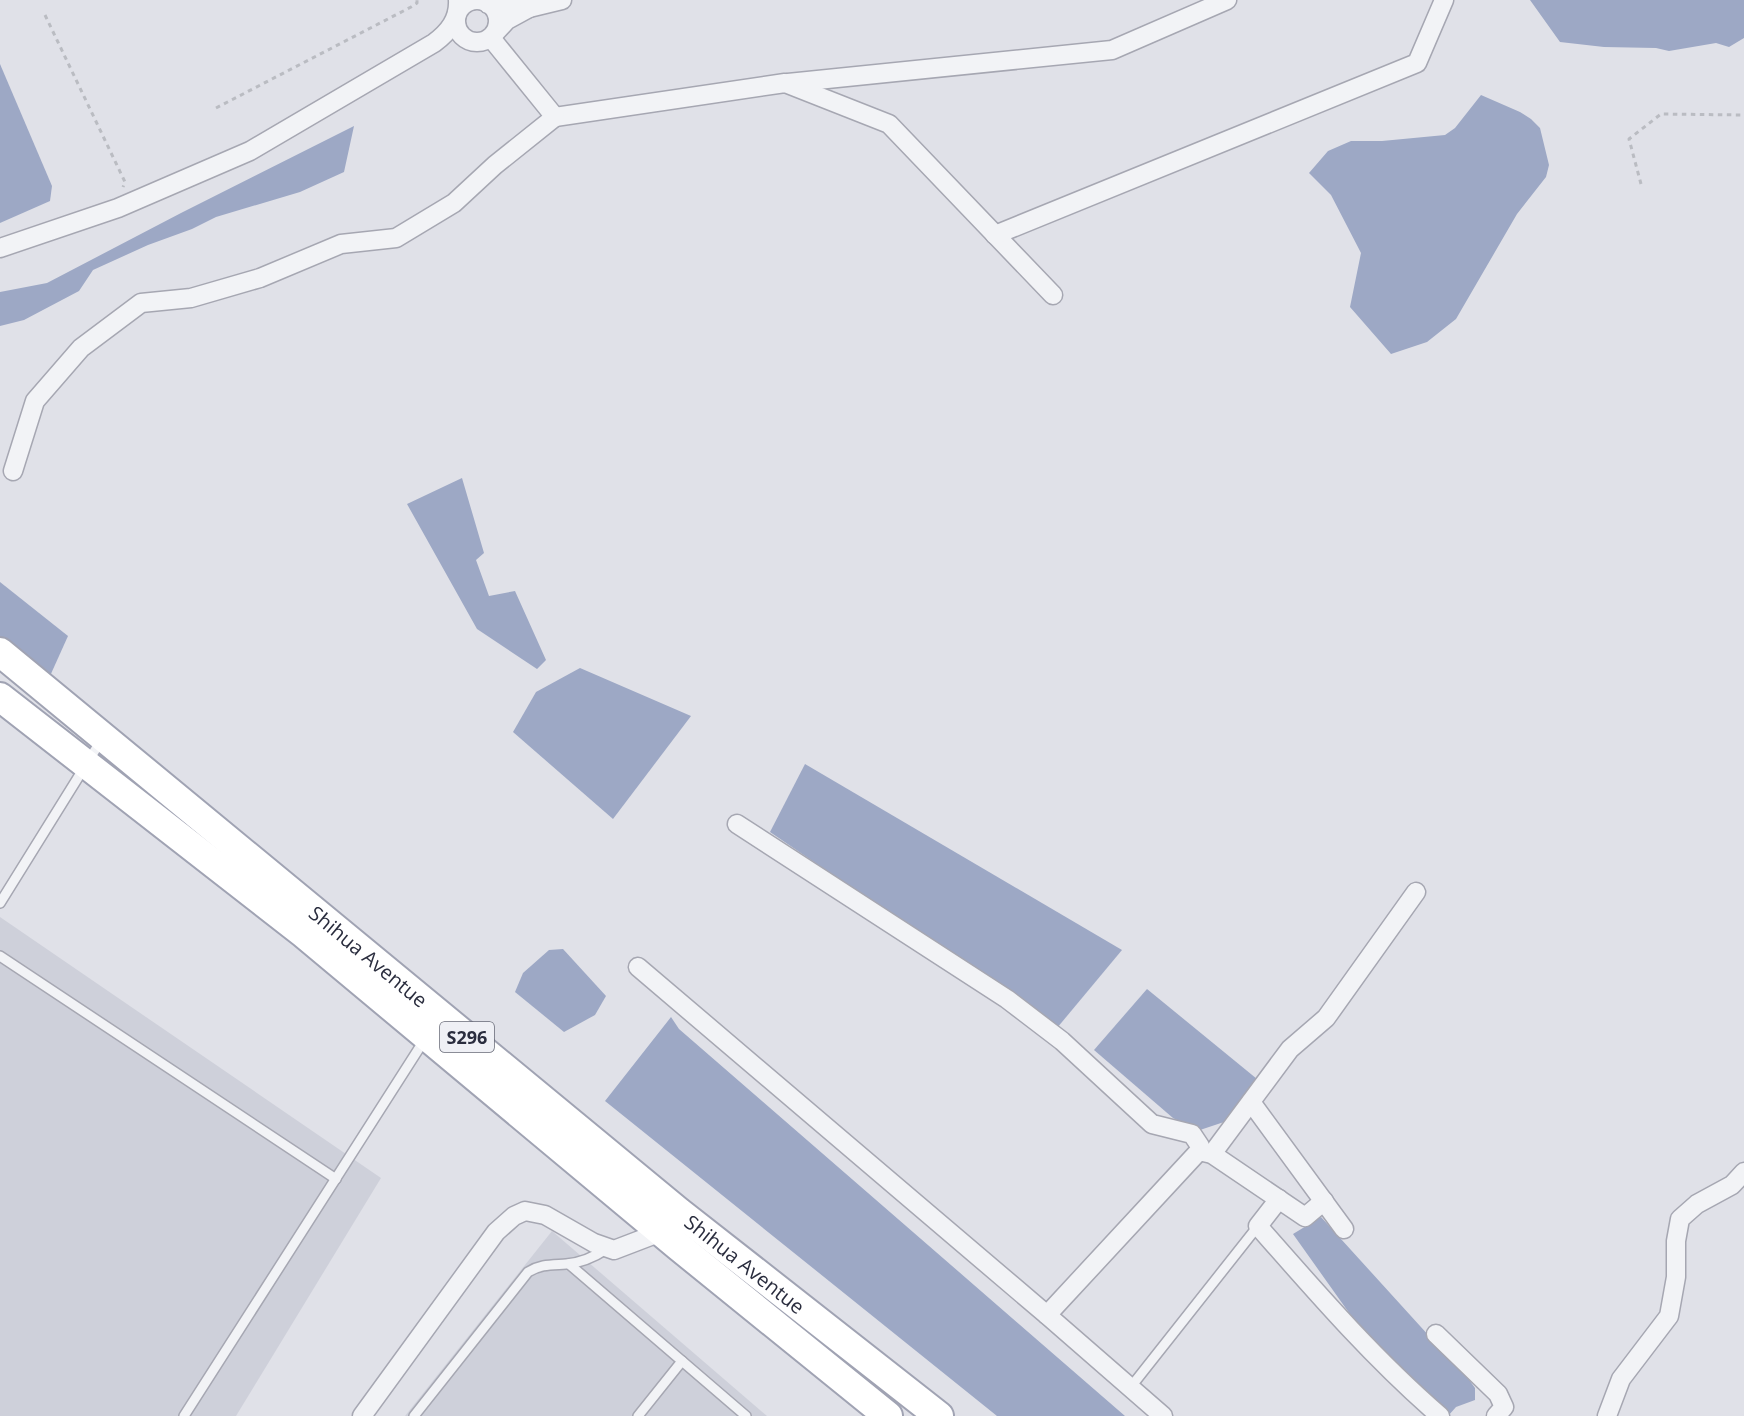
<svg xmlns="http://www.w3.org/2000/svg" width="1744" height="1416" font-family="'Open Sans',sans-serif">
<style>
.built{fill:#ced0da}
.water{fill:#9da8c5}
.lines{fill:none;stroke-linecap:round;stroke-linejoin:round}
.service-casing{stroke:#a6a7b2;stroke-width:12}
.minor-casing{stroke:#a6a7b2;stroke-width:21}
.primary-casing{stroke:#a0a3b3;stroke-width:32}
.path{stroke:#babcc2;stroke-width:3;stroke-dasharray:4.5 4.5;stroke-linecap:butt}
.service{stroke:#f2f3f6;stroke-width:9}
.minor{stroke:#f2f3f6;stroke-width:18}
.primary{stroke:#fff;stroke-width:28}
.labels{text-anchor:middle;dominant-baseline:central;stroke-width:4.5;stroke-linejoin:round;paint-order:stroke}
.shield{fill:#eff0f5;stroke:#656875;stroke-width:1.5}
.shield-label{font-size:18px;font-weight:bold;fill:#2a2d3e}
.street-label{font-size:20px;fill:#2a2d3e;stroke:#eff0f5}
</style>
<rect width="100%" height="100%" fill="#e0e1e8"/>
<g class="built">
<path d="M 0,917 L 381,1178 L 236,1416 L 0,1416 Z"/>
<path d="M 552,1231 L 767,1416 L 405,1416 Z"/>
</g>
<g class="water">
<path d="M 1530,0 L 1744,0 L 1744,38 L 1729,47 L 1716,43 L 1669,51 L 1656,48 L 1604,47 L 1560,42 Z"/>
<path d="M 0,64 L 52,186 L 50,201 L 0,223 Z"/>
<path d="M 1481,95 L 1520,112 L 1531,119 L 1540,128 L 1549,165 L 1546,177 L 1517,214 L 1456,319 L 1427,342 L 1391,354 L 1350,307 L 1361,253 L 1331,195 L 1309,173 L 1328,151 L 1351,141 L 1382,141 L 1445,135 L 1455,128 Z"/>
<path d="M 354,126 L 344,172 L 300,192 L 216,217 L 192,229 L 148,245 L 93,270 L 79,291 L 24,320 L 0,326 L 0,292 L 47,283 L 181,213 Z"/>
<path d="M 462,478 L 484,553 L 476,560 L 489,596 L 515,591 L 546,660 L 537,669 L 477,629 L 407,504 Z"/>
<path d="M 0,582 L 68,636 L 50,676 L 0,638 Z"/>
<path d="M 580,668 L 691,716 L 613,819 L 513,732 L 536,692 Z"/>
<path d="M 805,764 L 1122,950 L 1057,1028 L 770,832 Z"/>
<path d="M 563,949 L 606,996 L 595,1015 L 564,1032 L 515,992 L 523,973 L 549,950 Z"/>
<path d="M 1147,989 L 1257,1079 L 1227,1121 L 1197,1131 L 1173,1118 L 1094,1050 Z"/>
<path d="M 671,1017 L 679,1029 L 1125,1416 L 997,1416 L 605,1101 Z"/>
<path d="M 1321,1217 L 1470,1381 L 1475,1388 L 1475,1400 L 1456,1407 L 1448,1416 L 1379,1355 L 1293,1234 Z"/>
</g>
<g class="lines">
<g class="service-casing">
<g id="service">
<path d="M 0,903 L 102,739"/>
<path d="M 0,956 L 336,1179"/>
<path d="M 569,1264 L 746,1416"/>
<path d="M 1130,1388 L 1258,1226"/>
<path d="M 184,1416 L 425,1039"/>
<path d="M 414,1416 L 528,1272 C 541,1264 551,1265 566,1264 C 580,1263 596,1256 608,1248"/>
<path d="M 638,1416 L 682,1361"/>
</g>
</g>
<g class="minor-casing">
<g id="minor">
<circle cx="477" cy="21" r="21"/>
<path d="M 488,4 L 505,7 L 529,8 L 507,20 L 495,33"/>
<path d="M 529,8 L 562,0"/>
<path d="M 788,83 L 1112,50 L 1227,0"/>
<path d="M 555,117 L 785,83 L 889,124 L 1053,295"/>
<path d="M 995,235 L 1417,63 L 1444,0"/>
<path d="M 0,248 L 118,208 L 250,151 L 434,43 C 449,32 459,19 458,0"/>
<path d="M 13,471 L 35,401 L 81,348 L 141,303 L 191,298 L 260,278 L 341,244 L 396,238 L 454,203 L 495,165 L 555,117 L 491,38"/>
<path d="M 737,824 L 1007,999 L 1062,1041 L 1152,1124 L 1192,1134 L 1200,1146 L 1199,1151"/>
<path d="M 638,967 L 1047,1315 L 1163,1416"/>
<path d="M 1251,1102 L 1344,1229"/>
<path d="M 1212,1154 L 1290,1049 L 1326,1018 L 1416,892"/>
<path d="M 1279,1199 L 1258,1226 C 1316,1292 1373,1358 1440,1416"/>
<path d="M 1047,1315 L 1199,1151 L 1212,1154 L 1305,1217 L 1324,1201"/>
<path d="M 1436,1334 L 1498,1394 L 1504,1407 L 1496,1416"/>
<path d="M 362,1416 L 496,1232 L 514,1216 L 525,1211 L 545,1215 L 594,1243 L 614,1250 L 661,1232 L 665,1227"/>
<path d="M 1607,1416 L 1621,1379 L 1669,1316 L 1676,1277 L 1676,1241 L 1680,1219 L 1697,1204 L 1732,1185 L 1744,1172"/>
</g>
</g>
<g class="primary-casing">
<g id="primary">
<path id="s1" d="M 0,652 L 679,1212 L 939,1416"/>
<path d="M 0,697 L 304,934 L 678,1246 L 888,1416"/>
</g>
</g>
<g class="path">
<path d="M 45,15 L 125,182 L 123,187"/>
<path d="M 216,108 L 411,7 L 417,3 L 417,0"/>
<path d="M 1641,184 L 1629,139 L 1661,114 L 1744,115"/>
</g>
<use href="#service" class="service"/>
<use href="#minor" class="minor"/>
<use href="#primary" class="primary"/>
</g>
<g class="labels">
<rect class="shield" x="440" y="1022" width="54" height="30" rx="4.5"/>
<g class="shield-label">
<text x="467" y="1037">S296</text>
</g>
<g class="street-label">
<text stroke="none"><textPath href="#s1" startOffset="478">Shihua Aventue</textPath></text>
<text stroke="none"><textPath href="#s1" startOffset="964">Shihua Aventue</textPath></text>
</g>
</g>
</svg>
